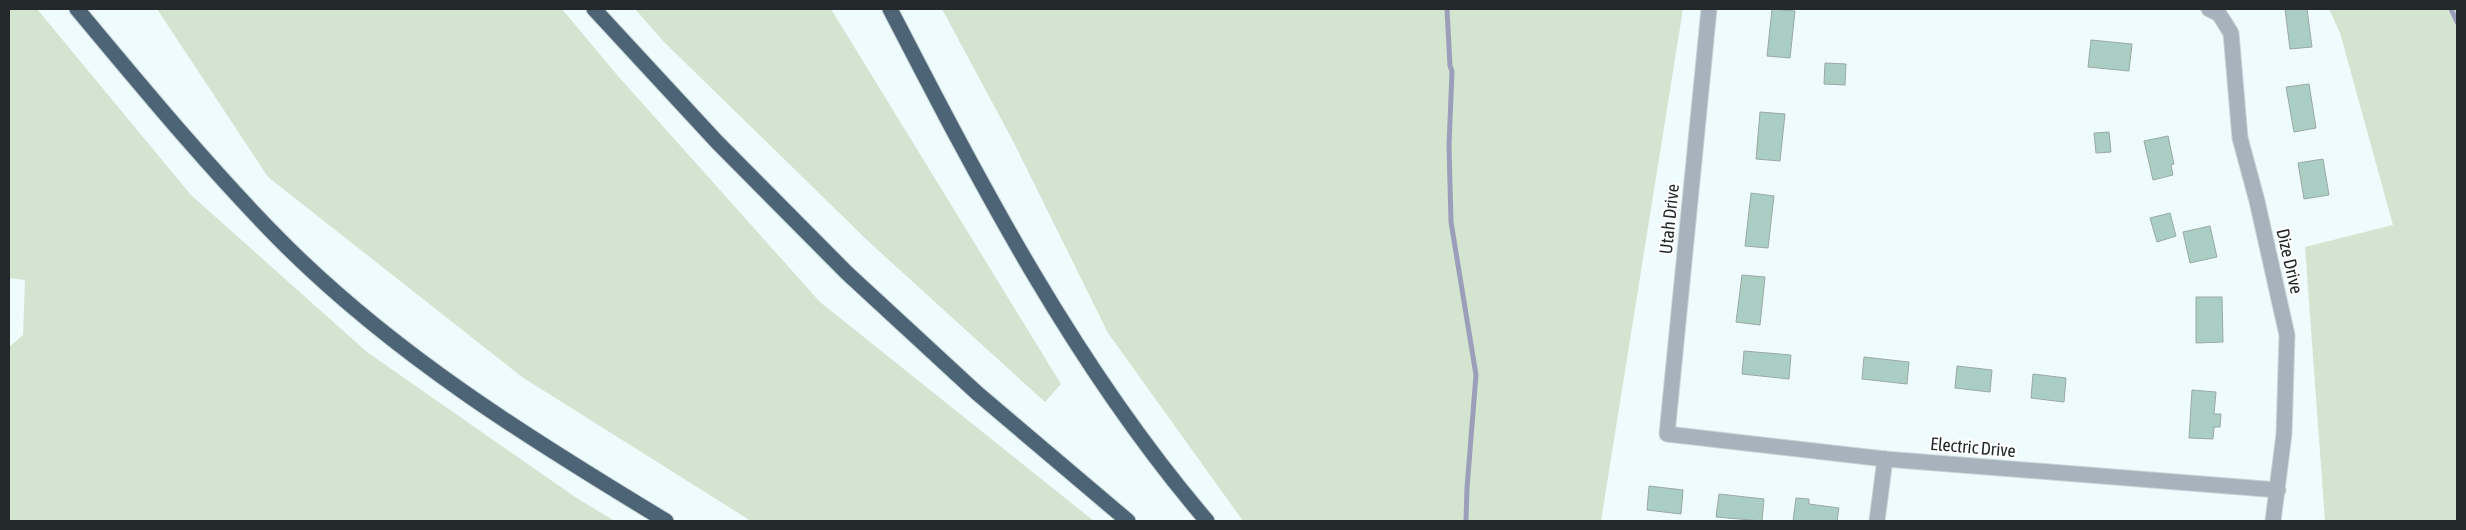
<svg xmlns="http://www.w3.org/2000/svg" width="2466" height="530" font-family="'Asap Condensed',sans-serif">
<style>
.green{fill:#d3e5d0}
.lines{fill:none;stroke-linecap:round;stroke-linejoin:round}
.stream{stroke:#9c9fba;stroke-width:5}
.building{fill:#abcec4;stroke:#9aa9a5}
.minor-casing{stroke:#c9d6d8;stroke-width:17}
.highway-casing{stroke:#c9d6d8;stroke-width:17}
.minor{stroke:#a8b2bc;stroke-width:15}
.highway{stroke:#4d6376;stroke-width:15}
.labels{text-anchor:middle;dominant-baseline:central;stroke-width:4.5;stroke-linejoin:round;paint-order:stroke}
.street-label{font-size:18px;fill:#23292a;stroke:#fff}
</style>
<rect width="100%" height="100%" fill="#eefcfe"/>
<g class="green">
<path d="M 9,9 L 37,9 L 191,195 L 367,352 L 578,499 L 615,521 L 9,521 L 9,347 L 23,335 L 25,280 L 9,278 Z"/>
<path d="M 157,9 L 562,9 L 618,76 L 820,302 L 1094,521 L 751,521 L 522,377 L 268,177 Z"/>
<path d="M 635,9 L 831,9 L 1061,384 L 1045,402 L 869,242 L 664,42 Z"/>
<path d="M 942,9 L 1683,9 L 1601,521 L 1243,521 L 1108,333 L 1014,143 Z"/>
<path d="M 2329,9 L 2457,9 L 2457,521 L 2325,521 L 2305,247 L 2393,225 L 2340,33 Z"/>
</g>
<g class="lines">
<g class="stream">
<path d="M 1447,9 L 1450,66 L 1452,71 L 1449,146 L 1451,222 L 1476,375 L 1467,488 L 1466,521"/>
<path d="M 2451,9 L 2457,22"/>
</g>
</g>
<g class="building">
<path d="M 1772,9 L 1795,11 L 1790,58 L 1767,56 Z"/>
<path d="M 2285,9 L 2307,9 L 2312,47 L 2290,49 Z"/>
<path d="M 2091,40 L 2132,44 L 2129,71 L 2088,67 Z"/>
<path d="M 1825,63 L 1846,64 L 1845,85 L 1824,84 Z"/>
<path d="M 2309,84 L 2316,128 L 2294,132 L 2286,87 Z"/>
<path d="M 1760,112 L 1785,114 L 1780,161 L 1756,159 Z"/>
<path d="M 2109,132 L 2111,152 L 2096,153 L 2094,133 Z"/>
<path d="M 2168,136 L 2174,164 L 2171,165 L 2173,175 L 2153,180 L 2144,141 Z"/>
<path d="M 2323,159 L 2329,195 L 2304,199 L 2298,163 Z"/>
<path d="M 1751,193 L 1774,196 L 1768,248 L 1745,246 Z"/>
<path d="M 2170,213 L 2176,236 L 2157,242 L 2150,218 Z"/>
<path d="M 2210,226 L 2217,257 L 2190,263 L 2183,232 Z"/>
<path d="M 1742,275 L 1765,277 L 1760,325 L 1736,322 Z"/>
<path d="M 2196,297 L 2222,297 L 2223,342 L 2196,343 Z"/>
<path d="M 1744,351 L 1791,355 L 1789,379 L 1742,374 Z"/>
<path d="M 1864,357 L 1909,362 L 1907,384 L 1862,379 Z"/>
<path d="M 1957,366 L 1992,370 L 1990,392 L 1955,388 Z"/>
<path d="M 2033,374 L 2066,378 L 2064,402 L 2031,398 Z"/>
<path d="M 2192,390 L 2216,392 L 2214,414 L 2221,414 L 2220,427 L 2214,427 L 2213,439 L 2189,438 Z"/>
<path d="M 1649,486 L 1683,490 L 1681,514 L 1647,510 Z"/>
<path d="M 1719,494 L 1764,499 L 1762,521 L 1716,517 Z"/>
<path d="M 1796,498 L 1809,499 L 1809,504 L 1839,508 L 1837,521 L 1793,521 Z"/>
</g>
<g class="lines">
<g class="minor-casing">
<g id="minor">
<path d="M 1709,9 L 1667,434 L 1885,459 L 2278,490"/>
<path d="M 2209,9 L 2219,14 L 2231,33 L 2240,138 L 2257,201 L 2287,335 L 2284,434 L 2273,521"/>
<path d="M 1877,521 L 1885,459"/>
</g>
</g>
<g class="highway-casing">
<g id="highway">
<path d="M 77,9 C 143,88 208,167 280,240 C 393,354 530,439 666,521"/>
<path d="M 594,9 L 717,142 L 847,273 L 977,393 L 1128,521"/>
<path d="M 890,9 C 982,187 1076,368 1207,521"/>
</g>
</g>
<use href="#minor" class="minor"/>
<use href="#highway" class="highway"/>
</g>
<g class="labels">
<g class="street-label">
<text transform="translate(1669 219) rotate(-84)">Utah Drive</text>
<text transform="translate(2290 261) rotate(77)">Dize Drive</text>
<text transform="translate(1973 447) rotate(5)">Electric Drive</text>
</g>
</g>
<rect width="2466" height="530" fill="none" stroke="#23292a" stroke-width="20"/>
</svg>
